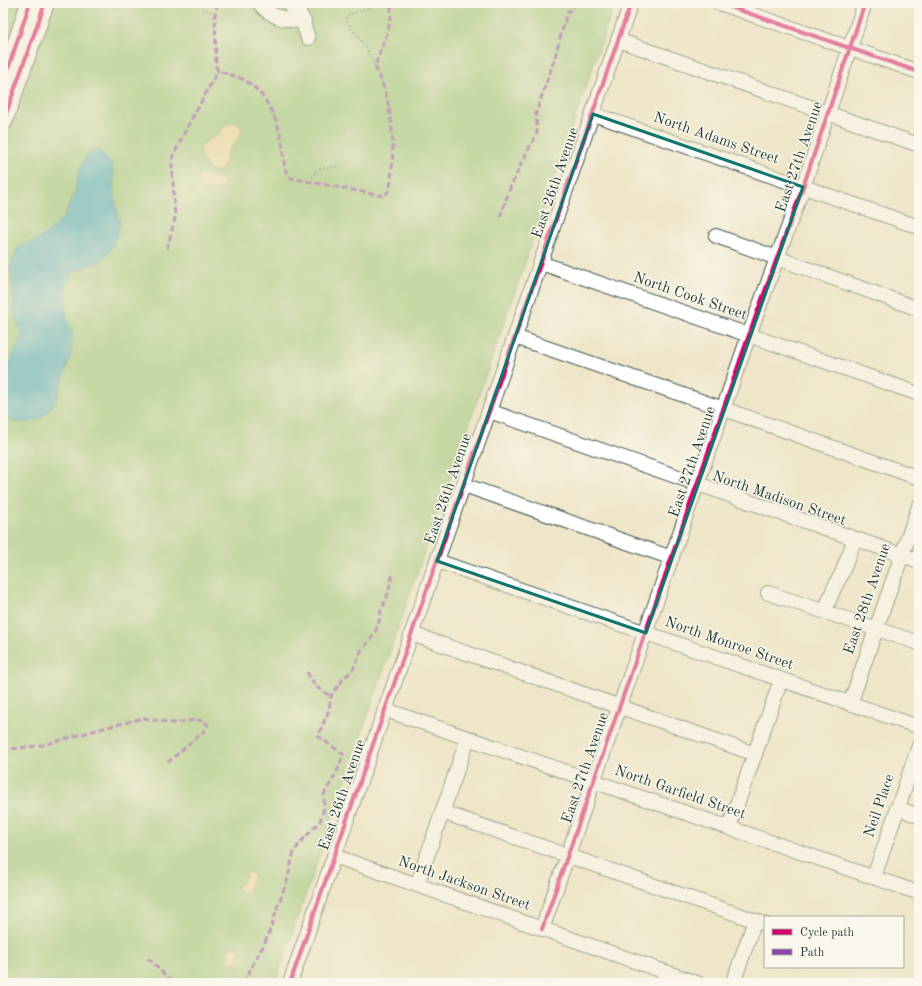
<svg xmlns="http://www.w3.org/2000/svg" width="922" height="986" font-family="'Old Standard TT',serif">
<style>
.green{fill:#92c677;stroke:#588256}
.sand{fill:#eeda9e;stroke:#868c69}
.water{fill:#42abc2;stroke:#30747b}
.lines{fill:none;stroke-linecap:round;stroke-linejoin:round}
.minor-casing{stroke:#3e564a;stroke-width:16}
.major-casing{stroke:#3e564a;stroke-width:20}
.path{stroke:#3e564a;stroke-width:2;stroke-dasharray:1 3;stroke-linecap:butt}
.minor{stroke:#fff;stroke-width:14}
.major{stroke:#fff;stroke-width:18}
.quiet{stroke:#8e44ad;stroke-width:3;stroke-dasharray:6 3;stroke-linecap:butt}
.cycleway-casing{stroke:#fbf7ec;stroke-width:6}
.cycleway{stroke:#d6006c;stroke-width:4}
.marked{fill:none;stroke:#0f766e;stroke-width:3;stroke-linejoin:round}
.labels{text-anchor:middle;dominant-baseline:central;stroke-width:3;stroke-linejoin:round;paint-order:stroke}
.street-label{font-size:15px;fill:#1f3d34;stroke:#fbf7ec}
</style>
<rect width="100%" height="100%" fill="#fbf7ec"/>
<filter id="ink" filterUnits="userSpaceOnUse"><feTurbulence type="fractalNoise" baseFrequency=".025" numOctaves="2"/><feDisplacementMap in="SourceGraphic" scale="8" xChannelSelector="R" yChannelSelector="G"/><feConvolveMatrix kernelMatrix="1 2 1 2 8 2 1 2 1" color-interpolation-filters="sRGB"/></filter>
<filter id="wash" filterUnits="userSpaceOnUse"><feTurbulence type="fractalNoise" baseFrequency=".012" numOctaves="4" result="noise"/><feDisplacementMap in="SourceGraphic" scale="16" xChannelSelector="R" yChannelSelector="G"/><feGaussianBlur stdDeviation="0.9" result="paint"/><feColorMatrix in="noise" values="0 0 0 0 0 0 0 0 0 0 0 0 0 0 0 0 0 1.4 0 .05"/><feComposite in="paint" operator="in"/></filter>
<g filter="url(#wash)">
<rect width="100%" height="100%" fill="#efe5c9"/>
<g class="green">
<path d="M 3,3 L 23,3 L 3,60 Z"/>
<path d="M 54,3 L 615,3 L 275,983 L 3,983 L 3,147 Z"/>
</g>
<g class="sand">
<path d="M 235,122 L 241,127 L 242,135 L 228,151 L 222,171 L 210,170 L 201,158 L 200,148 L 208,140 L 219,134 L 225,125 Z"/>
<path d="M 205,174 L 212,177 L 219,177 L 224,183 L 222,188 C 211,192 207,190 198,183 L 199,176 Z"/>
<path d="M 250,872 L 252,873 L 254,877 L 250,885 L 248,893 L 244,895 L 238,891 L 237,888 L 244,880 L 246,873 Z"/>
<path d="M 232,946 L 237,946 L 240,951 L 239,959 L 234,963 L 228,961 C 227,956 227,950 232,946 Z"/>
</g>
<path class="water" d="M 94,149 L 100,151 L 111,163 L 114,175 L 113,185 L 116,207 L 120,222 L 116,237 L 110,251 L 100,262 L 79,269 L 73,273 L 66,285 L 64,292 L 66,314 L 72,335 L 71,355 L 56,401 L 41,419 L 24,423 L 12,421 L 3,413 L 3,380 L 22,334 L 15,318 L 10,267 L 18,248 L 47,234 L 64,217 L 75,191 L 79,171 L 87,154 Z"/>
</g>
<g filter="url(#ink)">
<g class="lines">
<g class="minor-casing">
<g id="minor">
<path d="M 259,3 C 271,18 285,20 304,21"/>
<path d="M 289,3 L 301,16 L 308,38"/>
<path d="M 719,3 L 919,72"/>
<path d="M 618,40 L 919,145"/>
<path d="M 593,114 L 919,227"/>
<path d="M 716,236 L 919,309"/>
<path d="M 541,263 L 919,394"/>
<path d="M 515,337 L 724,409 L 919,478"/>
<path d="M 489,411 L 919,561"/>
<path d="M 464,485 L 672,558"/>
<path d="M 437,561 L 919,727"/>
<path d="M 768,593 L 919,643"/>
<path d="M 828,603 L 834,588 L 842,573 L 855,539"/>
<path d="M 412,634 L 755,754"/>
<path d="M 850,704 L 919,506"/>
<path d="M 386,710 L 919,893"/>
<path d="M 897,808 L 919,816"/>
<path d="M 442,812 L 765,924"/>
<path d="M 729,827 L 781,680"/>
<path d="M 334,856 L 697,983"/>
<path d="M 874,877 L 919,746"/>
<path d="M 417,885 L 468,738"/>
<path d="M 542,929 L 749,335 L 803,187 L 865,3"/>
<path d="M 290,983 L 631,3"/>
<path d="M 733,983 L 752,929"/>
</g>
</g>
<g class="major-casing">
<g id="major">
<path d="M 3,84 L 30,3"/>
<path d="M 3,122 L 45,3"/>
</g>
</g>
<g class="path">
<path d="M 203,9 L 215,13"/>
<path d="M 375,66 L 365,46 L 348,23 L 346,16 L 383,3"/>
<path d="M 311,182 C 317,161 327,172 342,164"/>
</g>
<use href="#minor" class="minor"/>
<use href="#major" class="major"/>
<g class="quiet">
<path d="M 218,3 L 215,13 L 216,66 L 218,71 C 231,75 245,78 255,88 C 268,99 280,127 282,143 C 284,152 282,172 291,178 L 383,196 L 388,192 L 390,187 C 396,146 393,103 375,66 C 381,48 395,21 390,3"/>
<path d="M 500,217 L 510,188 L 523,160 L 537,133 L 536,113 L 554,60 L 567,13 L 577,3"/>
<path d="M 167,249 L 175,218 L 172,165 L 173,156 L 189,124 L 218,71"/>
<path d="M 307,672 L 316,687 L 331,696"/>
<path d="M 3,750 L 43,745 L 104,728 L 143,718 L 172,723 L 196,720 L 204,721 L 208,725 L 204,731 L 168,762"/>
<path d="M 148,958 L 173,983"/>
<path d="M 244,983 L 257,956 L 264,945 L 273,922 L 276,911 L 287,881 L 294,852 L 300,843 L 320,821 L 324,808 L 324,794 L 332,781 L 340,765 L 343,754 L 318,736 L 329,710 L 331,696 L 343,679 L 353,670 L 361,651 L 371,639 L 378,626 L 381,611 L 387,597 L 393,572"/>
</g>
<g class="cycleway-casing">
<g id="cycleway">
<path d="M 719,3 L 919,72"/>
<path d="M 3,84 L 30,3"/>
<path d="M 3,122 L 45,3"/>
<path d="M 542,929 L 749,335 L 803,187 L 865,3"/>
<path d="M 290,983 L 631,3"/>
</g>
</g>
<use href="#cycleway" class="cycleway"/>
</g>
</g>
<path d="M0 0H922V986H0ZM 593,114 L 803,187 L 646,633 L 437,561 Z" fill="#efe5c9" fill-opacity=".55" fill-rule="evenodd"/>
<path class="marked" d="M 593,114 L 803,187 L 646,633 L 437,561 Z"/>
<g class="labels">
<g class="street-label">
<text transform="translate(716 139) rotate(19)">North Adams Street</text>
<text transform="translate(800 157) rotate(-71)">East 27th Avenue</text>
<text transform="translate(556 183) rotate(-71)">East 26th Avenue</text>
<text transform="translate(690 297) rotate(19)">North Cook Street</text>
<text transform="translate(693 462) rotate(-71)">East 27th Avenue</text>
<text transform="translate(449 489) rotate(-71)">East 26th Avenue</text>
<text transform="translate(779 499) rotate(19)">North Madison Street</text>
<text transform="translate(868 599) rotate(-71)">East 28th Avenue</text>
<text transform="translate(729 644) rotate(19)">North Monroe Street</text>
<text transform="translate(586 768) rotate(-71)">East 27th Avenue</text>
<text transform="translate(680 793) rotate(19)">North Garfield Street</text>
<text transform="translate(343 795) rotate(-71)">East 26th Avenue</text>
<text transform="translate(880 806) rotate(-71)">Neil Place</text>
<text transform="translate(464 884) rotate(19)">North Jackson Street</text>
</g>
</g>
<rect width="922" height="986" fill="none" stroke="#fbf7ec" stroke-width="16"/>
<rect x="764" y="916" width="140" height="52" fill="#fbf7ec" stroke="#a3ada2"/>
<rect x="772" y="929" width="20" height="6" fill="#d6006c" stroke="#a3ada2"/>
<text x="800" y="936" font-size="12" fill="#1f3d34">Cycle path</text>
<rect x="772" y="949" width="20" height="6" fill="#8e44ad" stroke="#a3ada2"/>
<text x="800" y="956" font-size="12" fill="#1f3d34">Path</text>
</svg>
